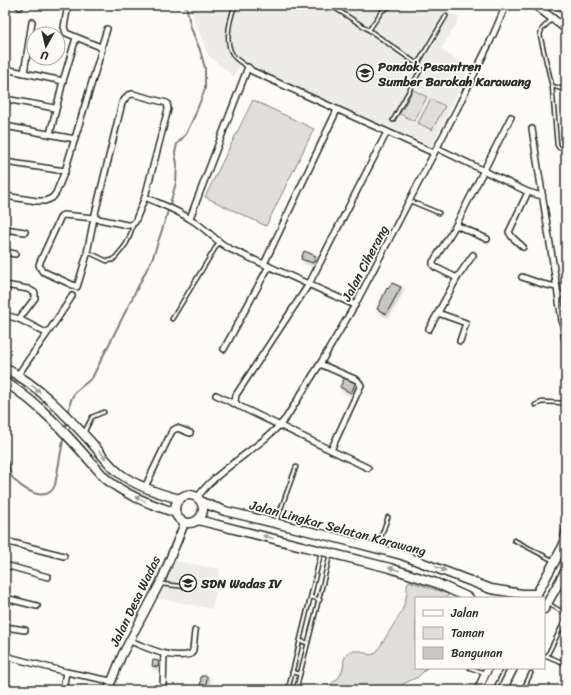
<svg xmlns="http://www.w3.org/2000/svg" width="571" height="695" font-family="Sriracha,sans-serif">
<style>
.built{fill:#edece8}
.green{fill:#dfdeda;stroke:#858482}
.water{fill:#b5b4b1;stroke:#7e7d7b}
.lines{fill:none;stroke-linecap:round;stroke-linejoin:round}
.stream{stroke:#7e7d7b;stroke-width:2}
.building{fill:#c9c8c4;stroke:#2b2b2b;filter:url(#shadow)}
.lane-casing{stroke:#2b2b2b;stroke-width:5.5}
.street-casing{stroke:#2b2b2b;stroke-width:8}
.secondary-casing{stroke:#2b2b2b;stroke-width:10}
.primary-casing{stroke:#2b2b2b;stroke-width:11}
.lane{stroke:#fdfcf7;stroke-width:2.5}
.street{stroke:#fdfcf7;stroke-width:5}
.secondary{stroke:#fdfcf7;stroke-width:7}
.primary{stroke:#fdfcf7;stroke-width:8}
.oneway{fill:#9e9e9b}
.labels{text-anchor:middle;dominant-baseline:central;stroke-width:3.5;stroke-linejoin:round;paint-order:stroke}
.poi-label{font-size:13px;font-weight:bold;fill:#2b2b2b;stroke:#fdfcf7;text-anchor:start}
.street-label{font-size:13px;fill:#2b2b2b;stroke:#fdfcf7}
</style>
<defs>
<filter id="shadow"><feDropShadow dx="2" dy="2" stdDeviation="2" flood-color="#0004"/></filter>
</defs>
<rect width="100%" height="100%" fill="#fdfcf7"/>
<filter id="ink" filterUnits="userSpaceOnUse"><feTurbulence type="fractalNoise" baseFrequency=".025" numOctaves="2"/><feDisplacementMap in="SourceGraphic" scale="8" xChannelSelector="R" yChannelSelector="G"/><feConvolveMatrix kernelMatrix="1 2 1 2 8 2 1 2 1" color-interpolation-filters="sRGB"/></filter>
<g filter="url(#ink)">
<g class="built">
<path d="M 192,5 L 434,5 L 460,18 L 441,49 L 469,69 L 432,146 L 274,78 L 241,62 L 234,77 L 208,55 L 194,20 Z"/>
<path d="M 170,560 L 220,569 L 212,609 L 153,597 Z"/>
</g>
<g class="green">
<path d="M 413,90 L 427,97 L 414,121 L 400,114 Z"/>
<path d="M 431,99 L 445,106 L 432,130 L 418,123 Z"/>
<path d="M 253,100 L 314,129 L 266,226 L 205,197 Z"/>
<path d="M 409,581 L 448,594 L 447,598 L 416,598 L 416,668 L 427,668 L 418,677 L 403,684 L 397,690 L 321,690 C 329,685 339,681 342,671 C 346,661 340,661 350,651 L 361,651 L 370,655 L 376,653 L 402,611 L 407,594 L 407,585 Z"/>
</g>
<path class="water" d="M 550,5 L 566,5 L 566,15 Z"/>
<g class="lines">
<g class="stream">
<path d="M 68,415 L 71,400 L 75,392 L 92,378 L 153,257 L 165,221 L 176,183 L 177,164 L 175,153 L 177,144 L 186,134 L 195,115 L 205,89 L 205,68 L 200,50 L 191,28 L 186,5"/>
<path d="M 65,429 L 67,420"/>
<path d="M 5,456 C 11,465 8,471 12,477 C 21,489 47,505 55,485 L 64,435"/>
</g>
</g>
<g class="building">
<path d="M 304,251 L 316,256 L 313,263 L 301,259 Z"/>
<path d="M 392,283 L 401,287 L 386,314 L 377,309 L 387,288 L 388,289 Z"/>
<path d="M 345,377 L 356,382 L 351,393 L 340,387 Z"/>
<path d="M 153,660 L 159,661 L 158,667 L 152,666 Z"/>
<path d="M 201,676 L 207,676 L 206,690 L 200,690 Z"/>
</g>
<g class="lines">
<g class="lane-casing">
<g id="lane">
<path d="M 235,5 C 230,19 224,42 233,55 C 236,60 243,64 248,67"/>
<path d="M 330,5 L 369,30 L 420,66 L 421,69 L 393,120"/>
<path d="M 552,19 L 542,29 L 540,35 L 552,86 L 557,145 L 559,148 L 566,148"/>
<path d="M 369,30 L 382,11 L 392,5"/>
<path d="M 418,63 L 446,16"/>
<path d="M 552,86 L 566,90"/>
<path d="M 410,201 L 439,213"/>
<path d="M 88,252 L 107,261 L 113,260 C 126,245 128,244 133,225"/>
<path d="M 172,319 L 219,242"/>
<path d="M 535,405 L 542,402 L 566,403"/>
<path d="M 84,433 L 92,417 L 104,412"/>
<path d="M 276,522 L 296,467"/>
<path d="M 514,540 L 554,561"/>
<path d="M 377,548 L 388,517"/>
<path d="M 162,584 L 187,587"/>
<path d="M 311,597 L 320,600"/>
<path d="M 549,604 L 566,614"/>
<path d="M 300,641 L 308,643"/>
<path d="M 547,656 L 566,618"/>
<path d="M 544,657 L 547,656 L 566,664"/>
<path d="M 470,668 L 485,673"/>
<path d="M 292,672 L 300,674"/>
<path d="M 288,690 L 321,553"/>
<path d="M 296,690 L 330,555"/>
<path d="M 523,690 L 531,673"/>
</g>
</g>
<g class="street-casing">
<g id="street">
<path d="M 20,7 L 20,5"/>
<path d="M 101,48 L 107,29"/>
<path d="M 5,69 L 63,81"/>
<path d="M 24,73 L 32,22"/>
<path d="M 5,99 L 55,108"/>
<path d="M 5,126 L 75,139"/>
<path d="M 532,129 L 566,346"/>
<path d="M 50,134 L 63,81 L 76,38"/>
<path d="M 437,148 L 528,192 L 542,196"/>
<path d="M 5,162 L 65,171"/>
<path d="M 5,196 L 37,201 L 45,201 L 52,198 L 56,193 L 65,171 L 102,49 L 101,48 L 98,46 L 66,33 L 64,27 L 68,5"/>
<path d="M 145,197 C 160,204 177,210 190,219 C 205,227 215,241 230,249 L 355,305"/>
<path d="M 94,218 L 86,258 L 77,287 L 42,271 L 39,265 L 40,262 L 61,216 L 63,215 L 94,218 L 127,225 L 131,225 L 135,222 L 145,197 L 168,109 L 167,103 L 133,94 L 128,95 L 122,103 L 94,218"/>
<path d="M 190,218 L 248,67 L 252,71 L 434,153"/>
<path d="M 456,225 L 487,239"/>
<path d="M 5,229 L 25,232"/>
<path d="M 523,247 L 512,237 L 509,232 L 528,192"/>
<path d="M 5,252 L 15,254"/>
<path d="M 264,264 L 337,110"/>
<path d="M 522,277 L 542,284 L 557,287"/>
<path d="M 457,278 L 435,267 L 433,265 L 433,262 L 456,225 L 511,117"/>
<path d="M 5,285 L 28,289 L 35,293 L 35,298 L 19,319"/>
<path d="M 559,294 L 566,296"/>
<path d="M 438,313 L 466,323 L 460,341"/>
<path d="M 5,315 L 19,319 L 46,333"/>
<path d="M 429,329 L 457,278 L 473,255"/>
<path d="M 224,349 L 269,266"/>
<path d="M 320,364 L 357,380 L 361,385 L 331,450"/>
<path d="M 18,375 C 36,348 56,323 72,296"/>
<path d="M 216,395 L 368,468"/>
<path d="M 238,406 L 235,401 L 236,395 L 309,284 L 387,132"/>
<path d="M 145,487 L 172,431 L 177,428 L 190,433"/>
<path d="M 197,498 C 202,491 207,485 214,479 C 237,458 265,443 286,418 L 320,364 L 355,305 L 457,109 L 490,42 L 506,5"/>
<path d="M 5,541 L 64,556"/>
<path d="M 562,545 L 566,526"/>
<path d="M 5,565 L 48,577"/>
<path d="M 5,598 L 37,606"/>
<path d="M 5,627 L 25,630"/>
<path d="M 130,641 C 149,648 170,660 191,654 L 193,650 L 195,631"/>
<path d="M 5,656 L 66,672 L 111,681"/>
<path d="M 163,689 L 164,654"/>
<path d="M 63,690 L 66,672"/>
</g>
</g>
<g class="secondary-casing">
<g id="secondary">
<path d="M 535,5 L 566,29"/>
<path d="M 108,690 L 122,655 L 160,583 L 185,522"/>
<path d="M 478,690 L 488,668"/>
</g>
</g>
<g class="primary-casing">
<g id="primary">
<path d="M 5,368 C 38,385 65,414 90,441 C 99,451 108,464 119,473 C 136,486 160,494 180,499"/>
<path d="M 5,382 C 45,407 74,443 105,478 C 126,496 151,504 176,513"/>
<circle cx="189" cy="509" r="14"/>
<path d="M 201,502 L 225,511 L 329,536 L 402,555 L 491,589 L 522,594 L 537,594"/>
<path d="M 198,520 L 390,568 L 436,583 L 469,598"/>
<path d="M 535,597 L 566,541"/>
<path d="M 544,609 L 566,570"/>
<path d="M 487,690 L 498,668"/>
<path d="M 502,690 L 513,668"/>
</g>
</g>
<use href="#lane" class="lane"/>
<use href="#street" class="street"/>
<use href="#secondary" class="secondary"/>
<use href="#primary" class="primary"/>
</g>
<defs><path id="oneway-solid" d="M-6-.8H1V-3.2L6.5 0L1 3.2V.8H-6Z"/></defs>
<g class="oneway">
<use href="#oneway-solid" transform="translate(36 389) rotate(40)"/>
<use href="#oneway-solid" transform="translate(103 455) rotate(47)"/>
<use href="#oneway-solid" transform="translate(140 499) rotate(-156)"/>
<use href="#oneway-solid" transform="translate(268 537) rotate(-165)"/>
<use href="#oneway-solid" transform="translate(394 569) rotate(-163)"/>
<use href="#oneway-solid" transform="translate(441 569) rotate(21)"/>
</g>
</g>
<defs>
<g id="school-ring" transform="scale(0.9)"><circle r="9.5" fill="#fdfcf7" stroke="#2b2b2b" stroke-width="1.5"/><path d="M0-5L7-2L0 1L-7-2ZM-4 1L0 2.5L4 1V4Q0 6-4 4Z" fill="#2b2b2b"/></g>
</defs>
<g fill-rule="evenodd">
<use href="#school-ring" x="365" y="73"/>
<use href="#school-ring" x="188" y="583"/>
</g>
<g class="labels">
<g class="poi-label">
<text x="378" y="66">Pondok Pesantren<tspan x="378" dy="15">Sumber Barokah Karawang</tspan></text>
<text x="201" y="583">SDN Wadas IV</text>
</g>
<g class="street-label">
<text transform="translate(365 263) rotate(-62)">Jalan Ciherang</text>
<text transform="translate(338 528) rotate(15)">Jalan Lingkar Selatan Karawang</text>
<text transform="translate(135 601) rotate(-64)">Jalan Desa Wadas</text>
</g>
</g>
<rect width="571" height="695" fill="none" stroke="#fdfcf7" stroke-width="20"/>
<rect x="10" y="10" width="551" height="675" fill="none" stroke="#2b2b2b" stroke-width="1.5" filter="url(#ink)"/>
<rect x="415" y="597" width="130" height="72" fill="#fdfcf7" stroke="#a9a8a5"/>
<rect x="423" y="610" width="20" height="6" fill="#fdfcf7" stroke="#a9a8a5"/>
<text x="451" y="617" font-size="12" fill="#2b2b2b">Jalan</text>
<rect x="423" y="627" width="20" height="12" fill="#dfdeda" stroke="#a9a8a5"/>
<text x="451" y="637" font-size="12" fill="#2b2b2b">Taman</text>
<rect x="423" y="647" width="20" height="12" fill="#c9c8c4" stroke="#a9a8a5"/>
<text x="451" y="657" font-size="12" fill="#2b2b2b">Bangunan</text>
<g transform="translate(46 46) rotate(188)"><circle r="19" fill="#fdfcf7" stroke="#a9a8a5"/>
<path d="M0-3L7 15L0 10L-7 15Z" fill="#2b2b2b"/>
<text y="-6" font-size="11" font-weight="bold" text-anchor="middle" fill="#2b2b2b">U</text>
</g>
</svg>
